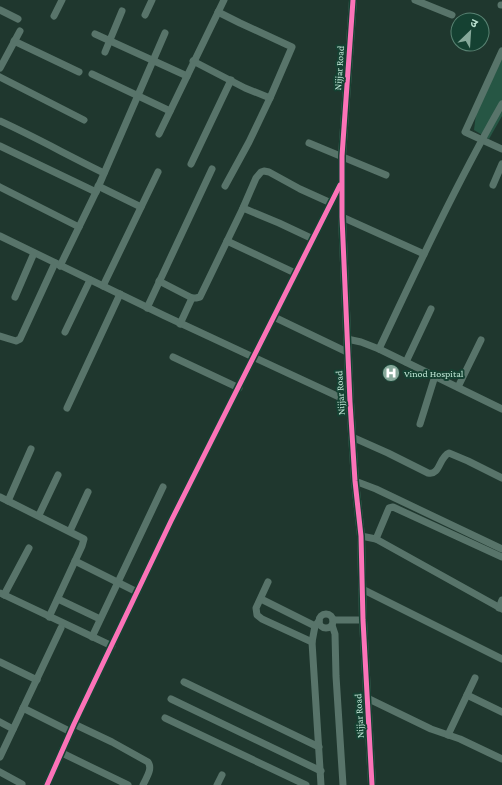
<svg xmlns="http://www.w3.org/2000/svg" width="502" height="785" font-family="'Crimson Pro','Noto Sans Devanagari',serif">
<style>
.green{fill:#265644}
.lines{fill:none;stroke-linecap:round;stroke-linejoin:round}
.minor{stroke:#58746a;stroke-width:7}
.tertiary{stroke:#58746a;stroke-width:8}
.cycleway-casing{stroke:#154132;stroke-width:8}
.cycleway{stroke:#fb73b8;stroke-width:5}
.labels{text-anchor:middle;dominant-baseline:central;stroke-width:4;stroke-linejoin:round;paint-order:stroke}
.street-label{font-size:10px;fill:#bee5d4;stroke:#154132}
.poi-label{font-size:10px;fill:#bee5d4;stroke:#154132;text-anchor:start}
</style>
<rect width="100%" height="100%" fill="#1f372e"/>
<path class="green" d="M 502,59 L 502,116 L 489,139 L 474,130 L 476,114 Z"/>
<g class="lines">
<g class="minor">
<path d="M 415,0 L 452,15"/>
<path d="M 501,5 L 502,5"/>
<path d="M 0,10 L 18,19"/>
<path d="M 218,12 L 240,23 L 292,47 L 270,98 L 249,142 L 225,186"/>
<path d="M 145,15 L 152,0"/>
<path d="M 54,16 L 62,0"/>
<path d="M 95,34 L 187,76"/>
<path d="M 14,41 L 79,72"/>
<path d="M 502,51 L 465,132 L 502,149"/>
<path d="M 105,52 L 122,11"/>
<path d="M 193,61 L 245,88 L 270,98"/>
<path d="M 0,68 L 20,31"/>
<path d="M 92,74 L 170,111"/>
<path d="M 0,77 L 84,120"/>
<path d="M 0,121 C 35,137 69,156 104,173"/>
<path d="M 159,134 L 224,0"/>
<path d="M 309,143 L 386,175"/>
<path d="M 0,146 L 96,192"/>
<path d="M 191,164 L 231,80"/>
<path d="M 493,185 L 502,164"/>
<path d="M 98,186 L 141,207"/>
<path d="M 0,187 L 79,227"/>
<path d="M 243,208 L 279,223 L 313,239"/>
<path d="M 342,217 L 424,254"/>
<path d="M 0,236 L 165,316 L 350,402"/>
<path d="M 227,241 L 295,273"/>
<path d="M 60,266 L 96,192 L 165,33"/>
<path d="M 159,281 L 192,298 L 196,298 L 200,297 L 243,208 L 256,178 L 261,172 L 264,171 L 269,172 L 300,189 L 331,203"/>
<path d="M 103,286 L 158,172"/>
<path d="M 15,297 L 34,253"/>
<path d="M 147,308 L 212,169"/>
<path d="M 274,317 L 347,352"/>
<path d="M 180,324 L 192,298"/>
<path d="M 65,332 L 90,280"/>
<path d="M 0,336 L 16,341 L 20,339 L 55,263"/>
<path d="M 347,339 L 361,342 L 379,349 L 502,409"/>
<path d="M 379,349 C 418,266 457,183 502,104"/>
<path d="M 173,357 L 239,388"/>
<path d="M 406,362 L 431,309"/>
<path d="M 458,387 L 481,340"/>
<path d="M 67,408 L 120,294"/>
<path d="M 420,424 L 435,376"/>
<path d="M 352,437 L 388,453 L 428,473 C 440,476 439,457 449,453 L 468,461 L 502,478"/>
<path d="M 355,481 L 376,489 L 502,549"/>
<path d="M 0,497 L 84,539 L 82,546 L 49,617"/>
<path d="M 8,501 L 31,449"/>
<path d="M 39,515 L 58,475"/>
<path d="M 70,531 L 88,492"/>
<path d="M 361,536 L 376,539 L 502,609"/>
<path d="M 376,539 L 389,508 L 393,507 L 502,557"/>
<path d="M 75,561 L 137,592"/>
<path d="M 268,582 L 256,608 L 257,615 L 262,619 L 312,642"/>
<path d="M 362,589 L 502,659"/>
<path d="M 0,593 L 112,646"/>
<path d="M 4,595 L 29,548"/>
<path d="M 58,599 L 100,619"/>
<path d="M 261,599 L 315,626"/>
<path d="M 499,608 L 502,600"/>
<circle cx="326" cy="621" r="7"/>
<path d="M 333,620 L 363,620"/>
<path d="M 319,621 L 315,626 L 312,642 L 321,785"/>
<path d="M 332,625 L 335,634 L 336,676 L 343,785"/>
<path d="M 92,637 L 163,487"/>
<path d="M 0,662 L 37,680"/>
<path d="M 184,682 L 319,747"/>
<path d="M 467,695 L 502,712"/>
<path d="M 367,698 L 431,729 L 460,739 L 502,759"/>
<path d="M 171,699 L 321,771"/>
<path d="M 23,708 L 71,732"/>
<path d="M 165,718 L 306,785"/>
<path d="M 0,722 L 13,729"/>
<path d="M 74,724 L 112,742 L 148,762 C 153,769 146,778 143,785"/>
<path d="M 448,735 L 475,678"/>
<path d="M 62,753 L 128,785"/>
<path d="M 0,757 L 61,628"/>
<path d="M 0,772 L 22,784"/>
<path d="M 47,785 L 74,724 L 171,521 L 341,183"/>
<path d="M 217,785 L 222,775"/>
</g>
<path class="tertiary" d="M 353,0 L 342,156 L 342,217 L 350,402 L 355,481 L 361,536 L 363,620 L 372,785"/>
<g class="cycleway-casing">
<g id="cycleway">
<path d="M 353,0 L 342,156 L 342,217 L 350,402 L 355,481 L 361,536 L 363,620 L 372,785"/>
<path d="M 47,785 L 74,724 L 171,521 L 340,185"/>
</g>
</g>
<use href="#cycleway" class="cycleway"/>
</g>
<defs>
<g id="hospital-disc" transform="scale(0.9)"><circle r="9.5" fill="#86a89a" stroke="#154132"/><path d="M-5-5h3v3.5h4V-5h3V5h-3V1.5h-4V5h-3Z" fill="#fff"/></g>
</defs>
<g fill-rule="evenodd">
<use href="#hospital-disc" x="391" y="373"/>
</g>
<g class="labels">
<g class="street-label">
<text transform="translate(339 68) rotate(-86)">Nijjar Road</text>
<text transform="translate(340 393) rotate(-93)">Nijjar Road</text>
<text transform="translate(359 716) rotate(-93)">Nijjar Road</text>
</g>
<g class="poi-label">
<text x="404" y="373">Vinod Hospital</text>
</g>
</g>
<g transform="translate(470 32) rotate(25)"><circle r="19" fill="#154132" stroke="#598373"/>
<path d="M0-3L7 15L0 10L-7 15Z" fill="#86a89a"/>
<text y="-6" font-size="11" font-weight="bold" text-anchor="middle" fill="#bee5d4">उ</text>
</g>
</svg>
